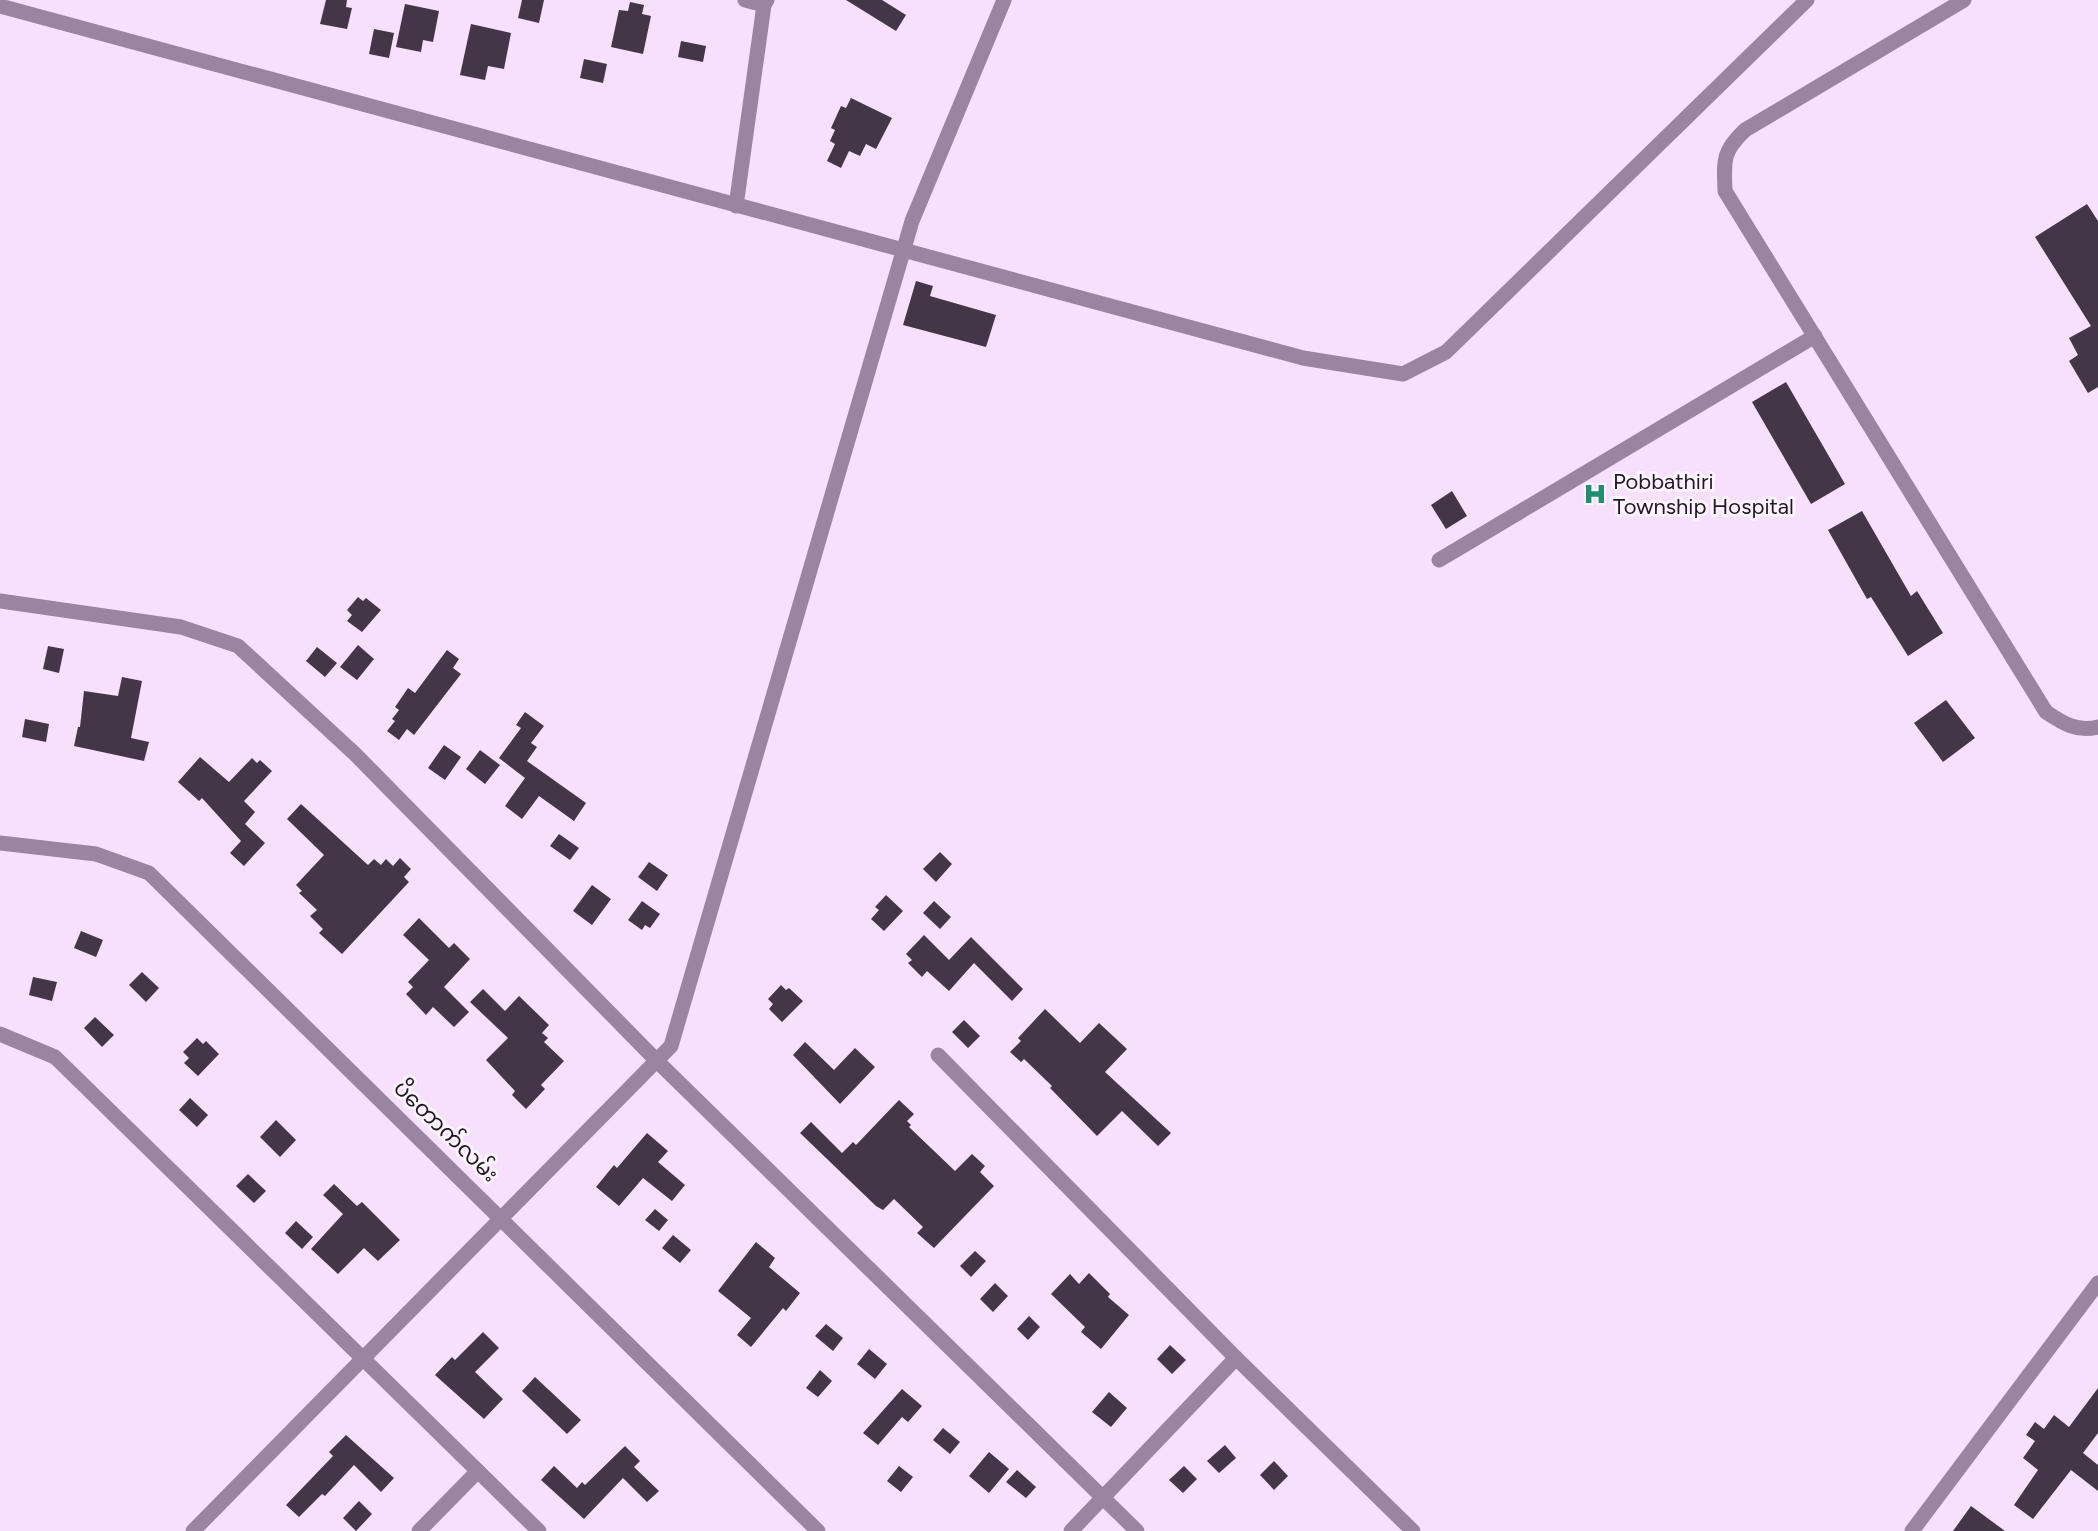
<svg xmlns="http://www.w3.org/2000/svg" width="2098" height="1531" font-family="Figtree,'Noto Sans Myanmar',sans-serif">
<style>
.building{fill:#453549}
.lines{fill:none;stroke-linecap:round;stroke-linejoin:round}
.minor{stroke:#9a85a0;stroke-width:15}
.labels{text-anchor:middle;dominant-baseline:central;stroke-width:6;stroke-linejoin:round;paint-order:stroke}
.poi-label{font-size:22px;fill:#201822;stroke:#fbf3fe;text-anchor:start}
.street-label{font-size:22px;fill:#201822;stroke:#fbf3fe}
</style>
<rect width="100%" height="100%" fill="#f6e0fc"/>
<g class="building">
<path d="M 326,0 L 347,0 L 346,7 L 352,8 L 347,29 L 320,24 Z"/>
<path d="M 522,0 L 544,0 L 539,23 L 518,18 Z"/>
<path d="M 846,0 L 882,0 L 906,15 L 896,31 Z"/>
<path d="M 630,2 L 644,5 L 642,14 L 651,16 L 643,54 L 611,47 L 619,10 L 628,11 Z"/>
<path d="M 405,4 L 439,11 L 433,42 L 423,40 L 421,52 L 396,47 Z"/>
<path d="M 471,24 L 511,33 L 504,69 L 488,66 L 485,80 L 460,75 Z"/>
<path d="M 374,29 L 394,33 L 389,58 L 369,54 Z"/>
<path d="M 681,41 L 706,46 L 703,62 L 678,57 Z"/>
<path d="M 584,59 L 607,64 L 603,83 L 580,78 Z"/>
<path d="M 851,98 L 892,118 L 876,149 L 866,144 L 860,156 L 849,151 L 841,168 L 827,161 L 835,144 L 830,141 L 835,130 L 831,128 L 841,106 L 846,108 Z"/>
<path d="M 2087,204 L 2098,221 L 2098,387 L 2088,393 L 2069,361 L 2078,355 L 2069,338 L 2091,326 L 2035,237 Z"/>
<path d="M 916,281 L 933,286 L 930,296 L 996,315 L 986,347 L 903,325 Z"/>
<path d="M 1786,382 L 1845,484 L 1811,504 L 1752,402 Z"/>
<path d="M 1452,491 L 1467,516 L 1446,529 L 1431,505 Z"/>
<path d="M 1862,511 L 1911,596 L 1917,591 L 1943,633 L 1908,656 L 1871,597 L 1867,599 L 1828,530 Z"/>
<path d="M 358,597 L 363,601 L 366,598 L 381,610 L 362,632 L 347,621 L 352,615 L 347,610 Z"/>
<path d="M 358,645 L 374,659 L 357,680 L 340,667 Z"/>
<path d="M 48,646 L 64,649 L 59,673 L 43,669 Z"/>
<path d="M 317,647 L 337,663 L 325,677 L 306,661 Z"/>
<path d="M 447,650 L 459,659 L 453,668 L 461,674 L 414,735 L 407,729 L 399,740 L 387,731 L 395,721 L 392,719 L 399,710 L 395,707 L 408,688 L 415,693 Z"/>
<path d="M 122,677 L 142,681 L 131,738 L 149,742 L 144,761 L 74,746 L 78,727 L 80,727 L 84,691 L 118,696 Z"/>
<path d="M 1946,700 L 1975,738 L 1943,762 L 1914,723 Z"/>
<path d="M 525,712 L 544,726 L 531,743 L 537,747 L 527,761 L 586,803 L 574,821 L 539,796 L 522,819 L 505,806 L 525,778 L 499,758 L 521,728 L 516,725 Z"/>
<path d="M 25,719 L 49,724 L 46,742 L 22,737 Z"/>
<path d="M 444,745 L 461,757 L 445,780 L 428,768 Z"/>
<path d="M 480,750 L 500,765 L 485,784 L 466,769 Z"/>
<path d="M 200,757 L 229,782 L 252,758 L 257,763 L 260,760 L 272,771 L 244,801 L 255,812 L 245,824 L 265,843 L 244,866 L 230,853 L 241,841 L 202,798 L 199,801 L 178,782 Z"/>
<path d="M 301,804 L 368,865 L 374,859 L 381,865 L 386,859 L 393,866 L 400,858 L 411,869 L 404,877 L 409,882 L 342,954 L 319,933 L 323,929 L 310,916 L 317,910 L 299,893 L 302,891 L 296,885 L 324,855 L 287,819 Z"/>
<path d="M 559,834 L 579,848 L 570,860 L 550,846 Z"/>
<path d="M 940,852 L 952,864 L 936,882 L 923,869 Z"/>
<path d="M 649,862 L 668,875 L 657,891 L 638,877 Z"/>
<path d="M 592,885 L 611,899 L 592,925 L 573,911 Z"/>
<path d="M 886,895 L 903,911 L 884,931 L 871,919 L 879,910 L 875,907 Z"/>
<path d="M 642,901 L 660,914 L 650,928 L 645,925 L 642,930 L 628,920 Z"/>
<path d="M 934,901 L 951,917 L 940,929 L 923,913 Z"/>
<path d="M 419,918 L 449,948 L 454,943 L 470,959 L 444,987 L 469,1012 L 454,1027 L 433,1007 L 426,1015 L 406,994 L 413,987 L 408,982 L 429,960 L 403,935 Z"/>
<path d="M 81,931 L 103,940 L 96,957 L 74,948 Z"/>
<path d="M 924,935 L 949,960 L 971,937 L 1023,989 L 1012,1001 L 974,963 L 949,991 L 927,971 L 922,977 L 908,963 L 912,960 L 906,954 Z"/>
<path d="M 142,972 L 159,988 L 146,1002 L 129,985 Z"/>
<path d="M 33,977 L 57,982 L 52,1001 L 29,995 Z"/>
<path d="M 781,985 L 786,990 L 789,988 L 803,1001 L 782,1022 L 769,1009 L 773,1004 L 768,999 Z"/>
<path d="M 483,989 L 505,1011 L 519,996 L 549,1025 L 542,1033 L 548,1038 L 544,1042 L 564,1061 L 541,1085 L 545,1089 L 526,1109 L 512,1095 L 515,1091 L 486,1060 L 508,1038 L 470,1002 Z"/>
<path d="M 1045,1009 L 1080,1043 L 1099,1023 L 1127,1049 L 1105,1072 L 1171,1133 L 1158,1146 L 1122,1111 L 1097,1136 L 1050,1088 L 1052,1086 L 1024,1059 L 1021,1062 L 1010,1052 L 1021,1041 L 1018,1038 Z"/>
<path d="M 95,1017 L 114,1035 L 102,1047 L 84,1028 Z"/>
<path d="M 964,1020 L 980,1036 L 968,1048 L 952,1032 Z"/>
<path d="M 197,1038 L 203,1044 L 206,1041 L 219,1054 L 198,1076 L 184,1063 L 189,1058 L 183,1052 Z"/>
<path d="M 805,1042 L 834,1070 L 855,1048 L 875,1067 L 840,1104 L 793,1055 Z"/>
<path d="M 190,1098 L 208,1115 L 197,1127 L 179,1110 Z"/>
<path d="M 899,1100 L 914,1114 L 907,1121 L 911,1125 L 909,1127 L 955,1171 L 972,1154 L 985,1166 L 980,1172 L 994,1186 L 934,1248 L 917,1233 L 923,1227 L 894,1199 L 883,1210 L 876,1206 L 800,1133 L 811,1122 L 842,1153 L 853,1142 L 856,1145 Z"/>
<path d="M 276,1120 L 296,1140 L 280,1157 L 260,1137 Z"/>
<path d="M 647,1133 L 668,1151 L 658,1162 L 685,1185 L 672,1201 L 643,1178 L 619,1206 L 596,1187 L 614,1165 L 617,1168 Z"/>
<path d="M 248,1174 L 266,1191 L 254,1203 L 236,1186 Z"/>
<path d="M 334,1184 L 357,1206 L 362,1202 L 400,1240 L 378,1261 L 364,1248 L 338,1274 L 311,1249 L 343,1214 L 323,1195 Z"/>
<path d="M 655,1209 L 668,1220 L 659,1231 L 645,1220 Z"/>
<path d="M 296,1221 L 313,1237 L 302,1249 L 285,1233 Z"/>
<path d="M 673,1235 L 691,1250 L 680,1263 L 662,1248 Z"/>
<path d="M 756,1242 L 775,1258 L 769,1267 L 800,1293 L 786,1311 L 783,1308 L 751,1347 L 737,1335 L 751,1318 L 718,1291 Z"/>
<path d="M 975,1251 L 986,1261 L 971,1277 L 960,1266 Z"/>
<path d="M 1089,1273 L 1110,1294 L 1108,1297 L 1129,1315 L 1101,1349 L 1081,1332 L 1085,1327 L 1051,1294 L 1070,1274 L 1079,1284 Z"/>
<path d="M 995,1283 L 1008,1296 L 993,1312 L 980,1299 Z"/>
<path d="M 1029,1316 L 1040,1327 L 1028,1340 L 1017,1329 Z"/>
<path d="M 826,1324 L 843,1338 L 833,1351 L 815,1336 Z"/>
<path d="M 483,1332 L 499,1348 L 475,1372 L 503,1399 L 484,1419 L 435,1375 L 452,1357 L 455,1360 Z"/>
<path d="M 1170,1345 L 1186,1360 L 1172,1374 L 1157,1359 Z"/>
<path d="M 869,1349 L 887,1364 L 875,1379 L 857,1364 Z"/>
<path d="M 820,1370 L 832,1381 L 818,1397 L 806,1388 Z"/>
<path d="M 535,1377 L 581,1420 L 567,1434 L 522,1391 Z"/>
<path d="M 2098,1388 L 2098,1433 L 2083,1453 L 2098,1465 L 2098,1491 L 2071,1470 L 2033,1519 L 2014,1505 L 2038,1470 L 2023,1458 L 2035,1441 L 2026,1435 L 2035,1422 L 2044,1429 L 2054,1415 L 2069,1427 Z"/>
<path d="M 902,1389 L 922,1406 L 908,1422 L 902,1417 L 878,1445 L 863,1433 Z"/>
<path d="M 1109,1392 L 1127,1408 L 1111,1427 L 1092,1412 Z"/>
<path d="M 943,1428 L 960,1442 L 950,1454 L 933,1440 Z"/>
<path d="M 346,1435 L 394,1478 L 381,1492 L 354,1465 L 325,1496 L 322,1494 L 299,1517 L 286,1505 L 333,1456 L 329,1452 Z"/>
<path d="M 1225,1445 L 1236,1458 L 1219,1473 L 1207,1461 Z"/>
<path d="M 625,1446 L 640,1461 L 634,1467 L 659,1491 L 647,1502 L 623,1478 L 584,1519 L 541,1480 L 554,1466 L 577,1488 L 582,1482 L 585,1485 Z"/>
<path d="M 989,1452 L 1009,1469 L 989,1493 L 969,1476 Z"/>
<path d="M 1274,1461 L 1288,1476 L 1274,1490 L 1260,1475 Z"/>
<path d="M 899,1466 L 913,1477 L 901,1492 L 887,1481 Z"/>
<path d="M 1184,1466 L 1197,1479 L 1183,1493 L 1169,1480 Z"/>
<path d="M 1017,1470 L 1036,1487 L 1026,1498 L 1006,1482 Z"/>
<path d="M 359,1501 L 372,1514 L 356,1531 L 343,1518 Z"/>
<path d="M 1971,1506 L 2005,1531 L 1953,1531 Z"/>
</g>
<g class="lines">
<g class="minor">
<path d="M 745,0 L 764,5"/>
<path d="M 1964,0 L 1745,130 C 1722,152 1724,160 1725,191 L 2046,712 C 2064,724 2077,732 2098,727"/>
<path d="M 0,6 L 1303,358 L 1403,374 L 1446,352 L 1807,0"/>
<path d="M 736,206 L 764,5 L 767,0"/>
<path d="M 1439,560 L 1815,336"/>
<path d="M 0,601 L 181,627 L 238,646 L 355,754 L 657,1061 L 1137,1531"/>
<path d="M 0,843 L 96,854 L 149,873 L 818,1531"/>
<path d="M 0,1034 L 55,1057 L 539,1531"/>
<path d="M 938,1055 L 1236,1358 L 1413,1531"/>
<path d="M 193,1531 L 671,1046 L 912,221 L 1004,0"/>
<path d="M 419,1531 L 478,1471"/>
<path d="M 1071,1531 L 1236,1358"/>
<path d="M 1912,1531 L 2098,1283"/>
</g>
</g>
<defs>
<g id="hospital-bare" transform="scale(1.8)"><path d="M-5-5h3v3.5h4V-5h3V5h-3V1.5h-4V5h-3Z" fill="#218f6f" stroke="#fbf3fe" stroke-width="2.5" paint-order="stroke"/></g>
</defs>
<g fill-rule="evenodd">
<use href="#hospital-bare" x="1595" y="494"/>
</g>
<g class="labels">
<g class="poi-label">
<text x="1613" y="481">Pobbathiri<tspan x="1613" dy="25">Township Hospital</tspan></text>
</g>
<g class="street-label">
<text transform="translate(446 1131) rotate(44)">ပိတောက်လမ်း</text>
</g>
</g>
</svg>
